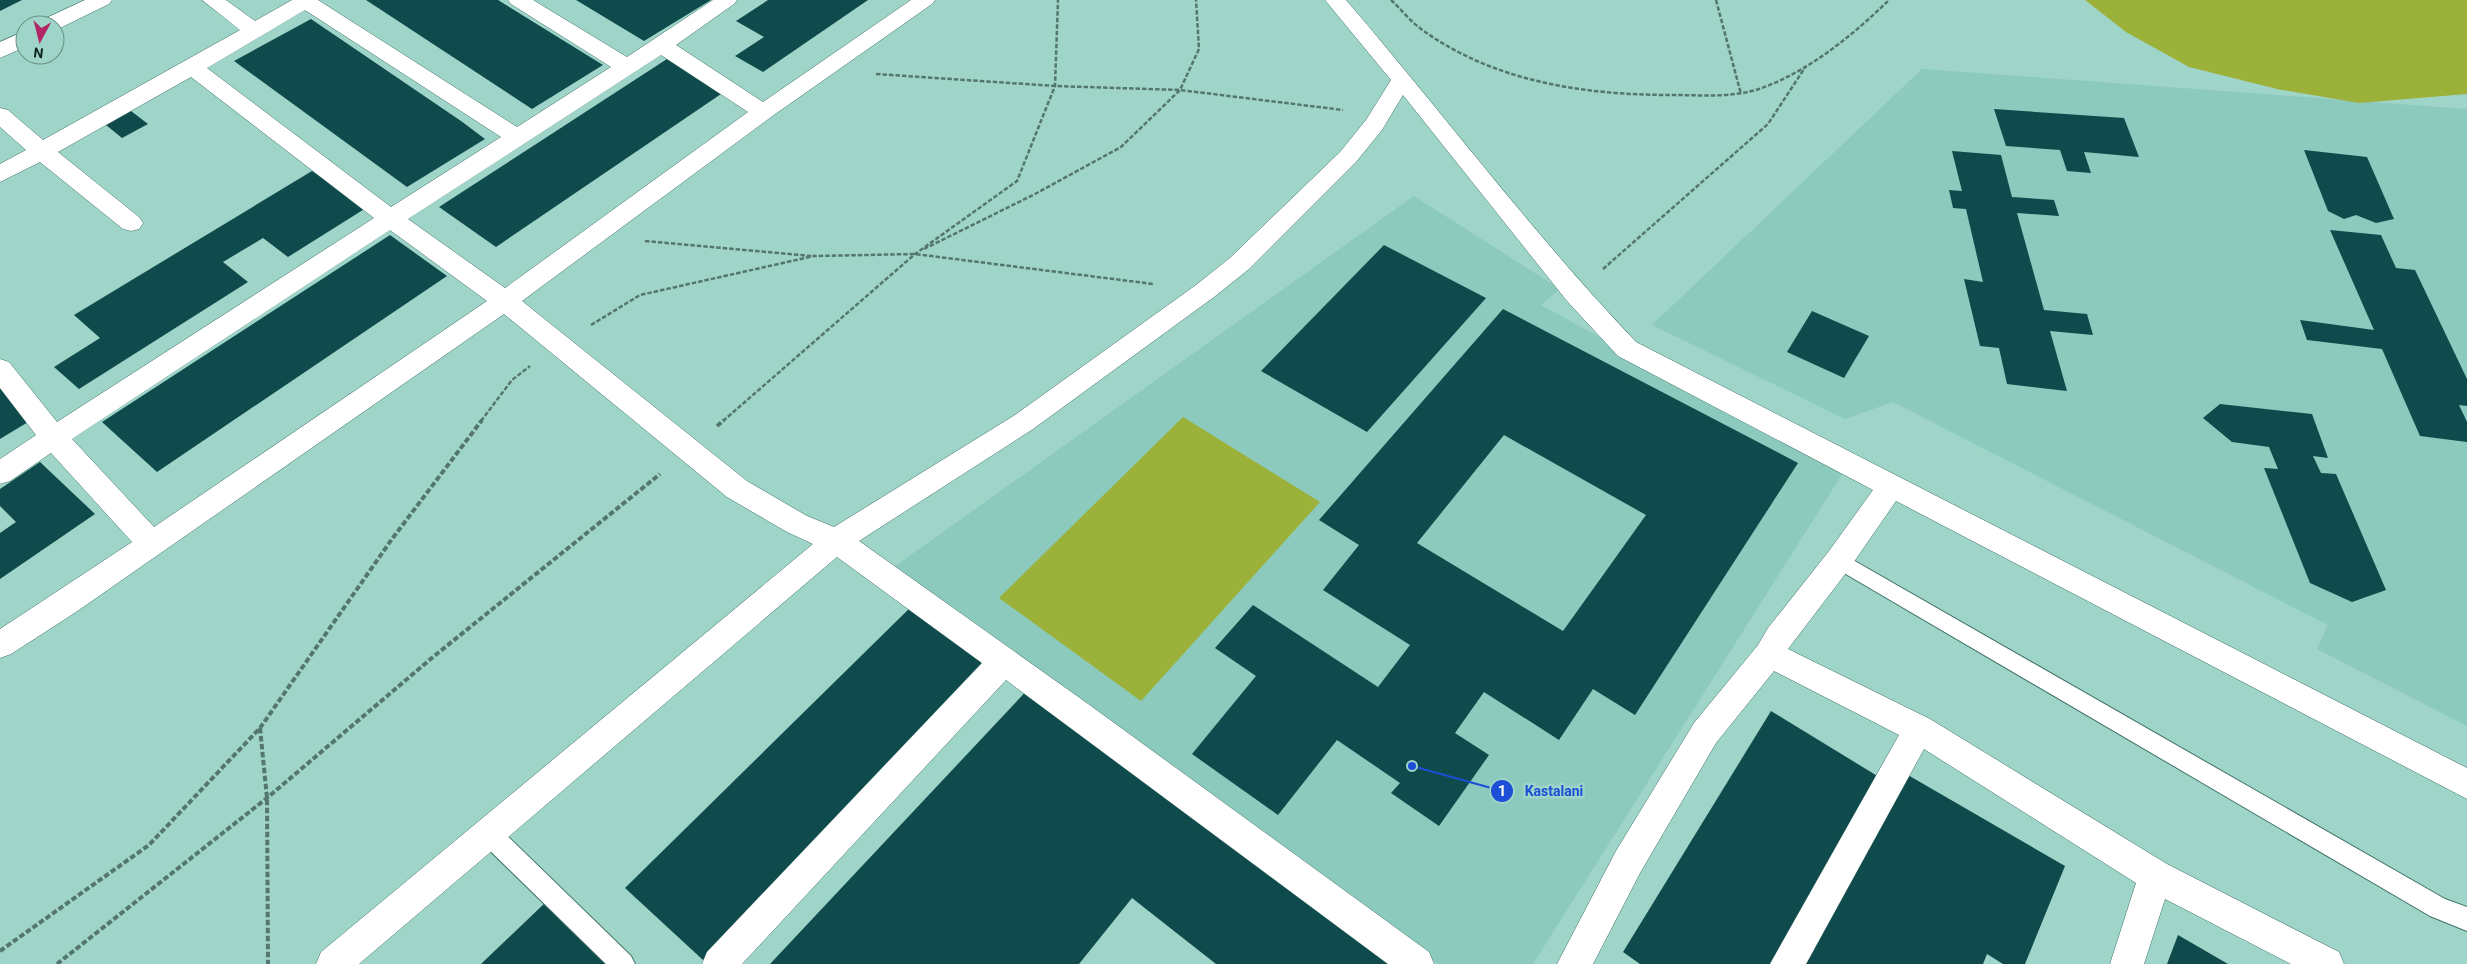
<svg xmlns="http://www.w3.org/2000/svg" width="2467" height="964" font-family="Roboto,sans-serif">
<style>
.built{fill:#8bcabc}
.green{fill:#9cb139}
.building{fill:#0f4a4c;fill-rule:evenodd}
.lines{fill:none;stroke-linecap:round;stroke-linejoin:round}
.service-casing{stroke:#407268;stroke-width:2}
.minor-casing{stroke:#407268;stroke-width:1}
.path-far1{stroke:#53776f;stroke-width:2.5;stroke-dasharray:4.5 2;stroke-linecap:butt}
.path{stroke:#53776f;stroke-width:4;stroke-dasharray:5.5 2.5;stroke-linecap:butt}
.service{fill:#fff;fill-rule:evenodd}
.minor{fill:#fff;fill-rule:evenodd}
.leader{fill:none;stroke:#1d4ed8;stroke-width:2}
.callout-dot{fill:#1d4ed8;stroke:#9fd4c8;stroke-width:2}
.mark-label{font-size:15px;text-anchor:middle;font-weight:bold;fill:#fff}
.callout-label{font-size:14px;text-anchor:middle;font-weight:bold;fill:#1d4ed8;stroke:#9fd4c8;stroke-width:5;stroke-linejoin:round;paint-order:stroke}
</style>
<rect width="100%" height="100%" fill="#9fd4c8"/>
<g class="built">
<path d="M 1922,69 L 2467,109 L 2467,726 L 2317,649 L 2328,625 L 1893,402 L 1845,419 L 1652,325 Z"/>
<path d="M 1414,196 L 1560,289 L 1541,305 L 1844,471 L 1533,964 L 1438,964 L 894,567 Z"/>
</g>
<g class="green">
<path d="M 2085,0 L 2467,0 L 2467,94 L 2359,103 L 2277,89 L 2189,67 L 2126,32 Z"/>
<path d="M 1183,417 L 1320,502 L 1141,701 L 999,598 Z"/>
</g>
<g class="building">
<path d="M 0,0 L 22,0 L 0,11 Z"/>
<path d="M 366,0 L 498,0 L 603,65 L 532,109 Z"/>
<path d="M 576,0 L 711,0 L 644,41 Z"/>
<path d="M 768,0 L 868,0 L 763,72 L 735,56 L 764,37 L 736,21 Z"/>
<path d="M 311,19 L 461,121 L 485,139 L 407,187 L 234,61 Z"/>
<path d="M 667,59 L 724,92 L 496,247 L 439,207 Z"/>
<path d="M 1994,109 L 2124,118 L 2139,157 L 2084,152 L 2091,173 L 2067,171 L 2060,150 L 2006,146 Z"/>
<path d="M 131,111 L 148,124 L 122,138 L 106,125 Z"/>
<path d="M 2304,150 L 2367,157 L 2394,219 L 2376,223 L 2356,215 L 2344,219 L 2328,211 Z"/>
<path d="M 1952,151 L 2001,155 L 2012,197 L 2054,200 L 2059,216 L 2017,213 L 2044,310 L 2087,314 L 2093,335 L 2050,331 L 2067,391 L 2007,384 L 1999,348 L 1980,346 L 1964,279 L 1983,282 L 1966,209 L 1953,208 L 1949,190 L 1962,191 Z"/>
<path d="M 312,171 L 366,208 L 288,257 L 263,238 L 223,262 L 248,282 L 79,389 L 54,367 L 100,338 L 74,315 Z"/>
<path d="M 2330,230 L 2381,235 L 2396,268 L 2415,270 L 2467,379 L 2467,406 L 2459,405 L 2467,422 L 2467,442 L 2420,436 L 2382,349 L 2307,340 L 2300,320 L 2374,330 Z"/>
<path d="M 390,235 L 447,276 L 157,472 L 102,422 Z"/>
<path d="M 1384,245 L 1486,298 L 1367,432 L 1261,371 Z"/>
<path d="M 1503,309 L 1798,463 L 1635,715 L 1593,689 L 1559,740 L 1484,692 L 1455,733 L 1489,755 L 1439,826 L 1391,793 L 1400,783 L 1337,740 L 1278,815 L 1192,754 L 1256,676 L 1215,648 L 1253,605 L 1378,687 L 1410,645 L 1323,590 L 1359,545 L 1319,520 ZM 1504,435 L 1646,515 L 1563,631 L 1417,543 Z"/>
<path d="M 1812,311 L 1869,336 L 1844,378 L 1787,352 Z"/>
<path d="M 0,385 L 33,419 L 0,439 Z"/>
<path d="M 2220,404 L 2312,414 L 2328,458 L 2313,456 L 2321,473 L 2336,474 L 2386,590 L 2352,602 L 2310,583 L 2264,468 L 2278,469 L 2269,447 L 2232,442 L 2203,418 Z"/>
<path d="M 40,462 L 95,514 L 0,579 L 0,533 L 16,522 L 0,506 L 0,489 Z"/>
<path d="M 917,601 L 993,655 L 703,960 L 625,888 Z"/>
<path d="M 1033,684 L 1416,964 L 1216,964 L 1132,898 L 1079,964 L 770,964 Z"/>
<path d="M 1771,711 L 1879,777 L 1776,964 L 1640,964 L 1623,952 Z"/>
<path d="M 1901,771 L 2065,866 L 2025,964 L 2003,964 L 1987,954 L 1983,964 L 1805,964 Z"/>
<path d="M 547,901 L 611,964 L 481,964 Z"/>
<path d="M 2178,935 L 2228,964 L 2167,964 Z"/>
</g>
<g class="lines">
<g class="service-casing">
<g id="service">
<path d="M 1839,552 L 2445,899 L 2467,907 L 2467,931 L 2430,916 L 1832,566 L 1829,560 L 1832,554 Z"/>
<path d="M 487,821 L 495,824 L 631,956 L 635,964 L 606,964 L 479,840 L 476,832 L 479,824 Z"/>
</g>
</g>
<g class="minor-casing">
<g id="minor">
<path d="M 85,0 L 112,0 L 109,4 L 56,30 L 55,25 L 39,25 L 42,20 Z"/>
<path d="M 202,0 L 226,0 L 255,21 L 292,0 L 318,0 L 517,127 L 611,67 L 511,4 L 508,0 L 533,0 L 627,57 L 713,0 L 737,0 L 734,4 L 676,45 L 763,102 L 911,0 L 935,0 L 932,4 L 771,117 L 522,301 L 747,481 L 807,516 L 834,527 L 1015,415 L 1196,285 L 1231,257 L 1340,152 L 1366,120 L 1391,80 L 1325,0 L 1346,0 C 1443,113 1533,234 1636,342 L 2467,768 L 2467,799 L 1896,501 L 1849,569 L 1788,649 L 1930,719 L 2167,864 L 2339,952 L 2344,964 L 2291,964 L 2165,899 L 2144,964 L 2110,964 L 2136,883 L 1924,749 L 1806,964 L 1770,964 L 1899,735 L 1774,671 L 1716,743 L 1640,873 L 1593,964 L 1557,964 L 1616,851 L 1694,723 L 1758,645 L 1768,628 L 1829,551 L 1873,490 L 1618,356 L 1567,301 L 1403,95 L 1382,130 L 1356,162 L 1249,269 L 1214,297 L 1033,429 L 859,541 L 1084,701 L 1429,952 L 1434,964 L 1388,964 L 1006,680 L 742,964 L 702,964 L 707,952 L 982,663 L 837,557 L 359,964 L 316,964 L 321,952 L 813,544 L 787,532 L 727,497 L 504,314 L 76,612 L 11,654 L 0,658 L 0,629 L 132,542 L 51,453 L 10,481 L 0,484 L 0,459 L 36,435 L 0,388 L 0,359 L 9,362 L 57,422 L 374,218 L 191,77 L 58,152 L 139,217 L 143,223 L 139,229 L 131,231 L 123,229 L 40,162 L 0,182 L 0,164 L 26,150 L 0,127 L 0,108 L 8,110 L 43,140 L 240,30 ZM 305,10 L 501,137 L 391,207 L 207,68 ZM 661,55 L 748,112 L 505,288 L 408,219 ZM 390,230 L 487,301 L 154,527 L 72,439 Z"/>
<path d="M 25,31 L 25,47 L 0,58 L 0,42 Z"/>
</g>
</g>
<g class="path-far1">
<path d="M 1391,0 C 1401,9 1410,21 1421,29 C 1494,82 1584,95 1672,95 C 1701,95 1731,98 1759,89 C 1808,72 1852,36 1889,0"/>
<path d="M 1716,0 L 1741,94"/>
<path d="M 876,74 L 1055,86 L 1180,90 L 1343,110"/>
<path d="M 645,241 L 811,256"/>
<path d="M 924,249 L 1035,194 L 1121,147 L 1180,90 L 1199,49 L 1196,0"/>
<path d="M 1603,269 L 1768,124 L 1806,66"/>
<path d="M 591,325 L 640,295 L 814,256 L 915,254 L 1153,284"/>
<path d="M 481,421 L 512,380 L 530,366"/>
<path d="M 723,421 L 915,254 L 1017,181 L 1055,86 L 1058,0"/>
</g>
<g class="path">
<path d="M 717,426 L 724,420"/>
<path d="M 260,728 L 267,798 L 268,964"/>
<path d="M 0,951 L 149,845 L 260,728 L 392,539 L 482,420"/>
<path d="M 57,964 L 267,798 L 433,657 L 660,474"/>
</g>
<use href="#service" class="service"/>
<use href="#minor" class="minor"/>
</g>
<path class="leader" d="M1412 766L1502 791"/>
<g class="callout-dot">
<circle cx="1412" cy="766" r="5"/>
<circle cx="1502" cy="791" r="12"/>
</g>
<g class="mark-label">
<text x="1502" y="796">1</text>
</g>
<g class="callout-label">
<text x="1554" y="796">Kastalani</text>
</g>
<g transform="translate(40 40) rotate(187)"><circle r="24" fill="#9fd4c8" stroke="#668e86"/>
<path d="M0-4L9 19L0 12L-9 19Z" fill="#b12664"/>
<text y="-8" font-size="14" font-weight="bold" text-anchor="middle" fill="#112622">N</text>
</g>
</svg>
